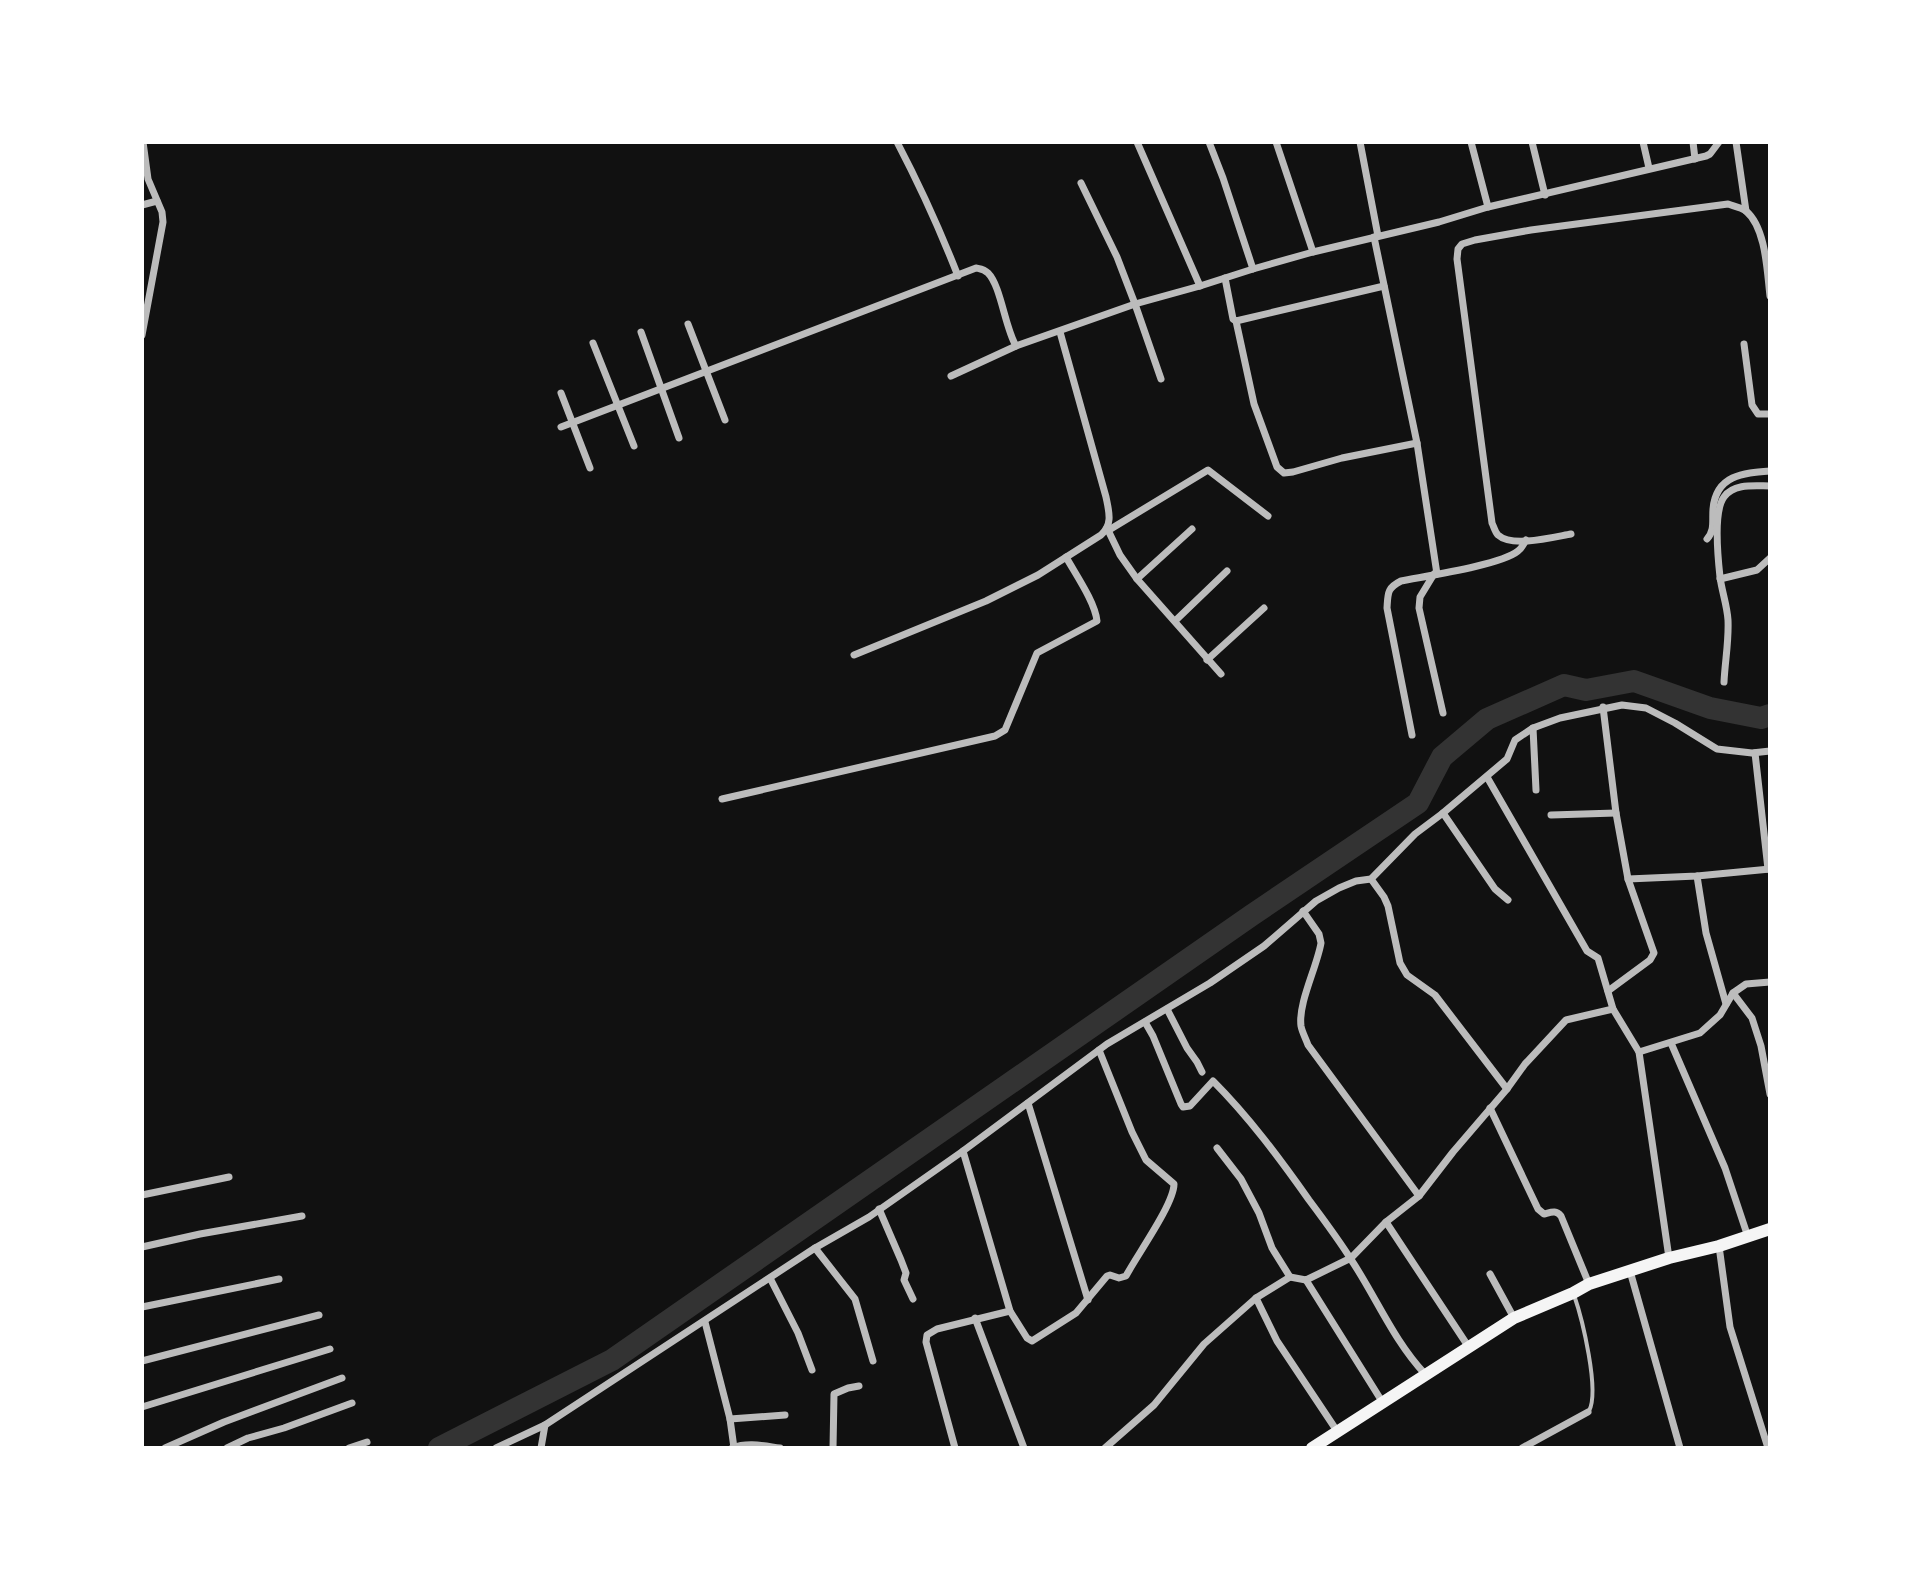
<svg xmlns="http://www.w3.org/2000/svg" width="1912" height="1590" font-family="'Roboto Condensed',sans-serif">
<style>
.lines{fill:none;stroke-linecap:round;stroke-linejoin:round}
.river{stroke:#333;stroke-width:22}
.service{stroke:#bcbcbc;stroke-width:4}
.minor{stroke:#bcbcbc;stroke-width:7}
.trunk{stroke:#f5f5f5;stroke-width:12}
</style>
<rect width="100%" height="100%" fill="#111"/>
<g class="lines">
<path class="river" d="M 439,1448 L 612,1360 L 1252,915 L 1418,803 L 1442,757 L 1487,719 L 1564,685 L 1586,690 L 1634,681 L 1710,708 L 1761,718 L 1770,715"/>
<path class="service" d="M 1574,1295 C 1582,1318 1600,1391 1589,1411"/>
<g class="minor">
<path d="M 897,142 C 920,186 940,230 958,276"/>
<path d="M 1137,142 L 1200,286"/>
<path d="M 1209,142 L 1223,178 L 1253,269"/>
<path d="M 1276,142 L 1313,252"/>
<path d="M 1360,142 L 1378,236"/>
<path d="M 1471,142 L 1488,207"/>
<path d="M 1532,142 L 1545,195"/>
<path d="M 1643,142 L 1649,168"/>
<path d="M 1693,142 L 1695,159"/>
<path d="M 1736,142 L 1746,211"/>
<path d="M 1081,183 L 1117,257 L 1135,304 L 1161,379"/>
<path d="M 142,205 L 157,201"/>
<path d="M 1374,237 L 1417,443 L 1437,574"/>
<path d="M 1225,278 L 1233,319 L 1236,321 L 1254,404 L 1277,467 L 1284,473 L 1293,472 L 1342,458 L 1417,443"/>
<path d="M 1236,321 L 1384,286"/>
<path d="M 688,324 L 725,420"/>
<path d="M 641,332 L 679,438"/>
<path d="M 142,335 L 163,222 L 162,212 L 148,179 L 143,142"/>
<path d="M 593,343 L 634,446"/>
<path d="M 1744,344 L 1752,405 L 1758,414 L 1770,414"/>
<path d="M 951,376 L 1016,346 L 1135,304 L 1200,286 L 1253,269 L 1313,252 L 1439,222 L 1488,207 L 1706,156 L 1710,154 L 1719,142"/>
<path d="M 561,393 L 590,468"/>
<path d="M 561,427 L 976,268 C 981,269 984,269 988,273 C 1001,286 1005,328 1016,346"/>
<path d="M 1107,528 L 1120,555 L 1137,579 L 1221,674"/>
<path d="M 1109,530 L 1208,470 L 1268,516"/>
<path d="M 1571,534 C 1554,537 1512,548 1498,535 C 1495,532 1494,527 1492,523 L 1457,259 L 1458,249 L 1462,244 L 1475,240 L 1531,230 L 1728,204 C 1733,206 1741,207 1746,211 C 1766,228 1767,271 1770,296"/>
<path d="M 1707,539 C 1715,530 1712,521 1713,509 C 1716,475 1743,473 1770,471"/>
<path d="M 1434,574 L 1420,597 L 1419,608 L 1443,713"/>
<path d="M 1137,579 L 1192,529"/>
<path d="M 1720,579 L 1757,570 L 1770,558"/>
<path d="M 1175,621 L 1227,571"/>
<path d="M 854,655 L 986,601 L 1038,575 L 1101,535 C 1113,524 1109,512 1106,497 L 1060,332"/>
<path d="M 1207,660 L 1264,608"/>
<path d="M 1724,682 C 1725,661 1729,641 1728,620 C 1727,605 1722,592 1720,577 C 1718,559 1713,512 1724,497 C 1734,483 1755,486 1770,486"/>
<path d="M 1603,707 L 1616,813 L 1628,879 L 1654,953 L 1650,960 L 1608,991"/>
<path d="M 1533,728 L 1536,790"/>
<path d="M 1412,735 L 1387,608 C 1388,593 1387,588 1401,581 C 1426,576 1501,565 1518,551 C 1522,548 1523,545 1526,540"/>
<path d="M 1755,753 L 1768,869"/>
<path d="M 1487,777 L 1587,951 L 1598,958 L 1613,1009 L 1639,1052 L 1669,1258"/>
<path d="M 722,799 L 995,736 L 1005,730 L 1037,653 L 1097,621 C 1095,602 1076,575 1066,557"/>
<path d="M 1443,813 L 1495,889 L 1508,900"/>
<path d="M 1551,815 L 1616,813"/>
<path d="M 1697,876 L 1706,933 L 1726,1004"/>
<path d="M 1371,879 L 1384,897 L 1388,906 L 1400,963 L 1407,975 L 1435,995 L 1507,1089"/>
<path d="M 1628,879 L 1697,876 L 1770,869"/>
<path d="M 1303,911 L 1319,934 L 1321,943 C 1317,967 1298,1003 1301,1026 C 1302,1032 1306,1039 1308,1045 L 1419,1196"/>
<path d="M 1733,993 L 1752,1018 L 1761,1046 L 1770,1094"/>
<path d="M 1167,1009 L 1187,1048 L 1197,1062 L 1202,1072"/>
<path d="M 1145,1022 L 1153,1036 L 1181,1104 L 1183,1107 L 1190,1106 L 1213,1081 C 1249,1117 1280,1159 1309,1200 C 1324,1220 1339,1240 1352,1261 C 1377,1299 1394,1341 1425,1374"/>
<path d="M 1671,1043 L 1725,1168 L 1748,1237"/>
<path d="M 1639,1052 L 1700,1033 L 1720,1015 L 1733,993 L 1746,984 L 1770,982"/>
<path d="M 1028,1103 L 1088,1300"/>
<path d="M 1490,1108 L 1538,1209 L 1544,1214 C 1552,1212 1556,1210 1561,1216 L 1589,1284"/>
<path d="M 1217,1148 L 1241,1179 L 1259,1213 L 1272,1248 L 1290,1277"/>
<path d="M 963,1151 L 1107,1044 L 1210,983 L 1264,946 L 1316,901 L 1339,888 L 1356,881 L 1371,879 L 1415,834 L 1443,813 L 1507,759 L 1515,740 L 1533,728 L 1560,718 L 1622,705 L 1646,708 L 1675,723 L 1717,749 L 1752,753 L 1770,751"/>
<path d="M 142,1195 L 229,1177"/>
<path d="M 879,1209 L 901,1260 L 906,1273 L 904,1280 L 913,1299"/>
<path d="M 1386,1222 L 1468,1346"/>
<path d="M 1719,1246 L 1730,1327 L 1768,1448"/>
<path d="M 142,1247 L 200,1234 L 302,1216"/>
<path d="M 815,1248 L 855,1299 L 873,1361"/>
<path d="M 1630,1271 L 1680,1448"/>
<path d="M 1490,1274 L 1514,1318"/>
<path d="M 770,1278 L 798,1333 L 812,1370"/>
<path d="M 1306,1280 L 1383,1403"/>
<path d="M 1256,1298 L 1277,1341 L 1337,1431"/>
<path d="M 142,1307 L 279,1279"/>
<path d="M 975,1318 L 1024,1448"/>
<path d="M 705,1322 L 730,1419 L 734,1448"/>
<path d="M 142,1361 L 319,1315"/>
<path d="M 142,1407 L 330,1349"/>
<path d="M 730,1419 L 785,1415"/>
<path d="M 165,1448 L 224,1422 L 342,1378"/>
<path d="M 227,1448 L 248,1438 L 284,1428 L 352,1403"/>
<path d="M 349,1448 L 367,1442"/>
<path d="M 496,1448 L 545,1425 L 815,1248 L 869,1217 L 963,1151 L 1010,1311 L 1027,1338 L 1032,1341 L 1076,1313 L 1107,1276 L 1110,1275 L 1119,1278 L 1126,1276 C 1137,1255 1174,1204 1174,1184 L 1146,1160 L 1132,1132 L 1099,1050"/>
<path d="M 541,1448 L 545,1425"/>
<path d="M 732,1448 C 748,1442 764,1446 780,1448"/>
<path d="M 833,1448 L 834,1394 L 848,1388 L 859,1386"/>
<path d="M 955,1448 L 926,1342 L 927,1335 L 937,1329 L 1010,1311"/>
<path d="M 1105,1448 L 1154,1405 L 1204,1344 L 1256,1298 L 1290,1277 L 1306,1280 L 1351,1258 L 1386,1222 L 1419,1196 L 1453,1152 L 1507,1089 L 1525,1064 L 1566,1020 L 1613,1009"/>
<path d="M 1522,1448 L 1588,1412"/>
</g>
<path class="trunk" d="M 1312,1448 L 1514,1318 L 1573,1293 L 1589,1284 L 1669,1258 L 1719,1246 L 1770,1229"/>
</g>
<rect width="1912" height="1590" fill="none" stroke="#ffffff" stroke-width="288"/>
</svg>
